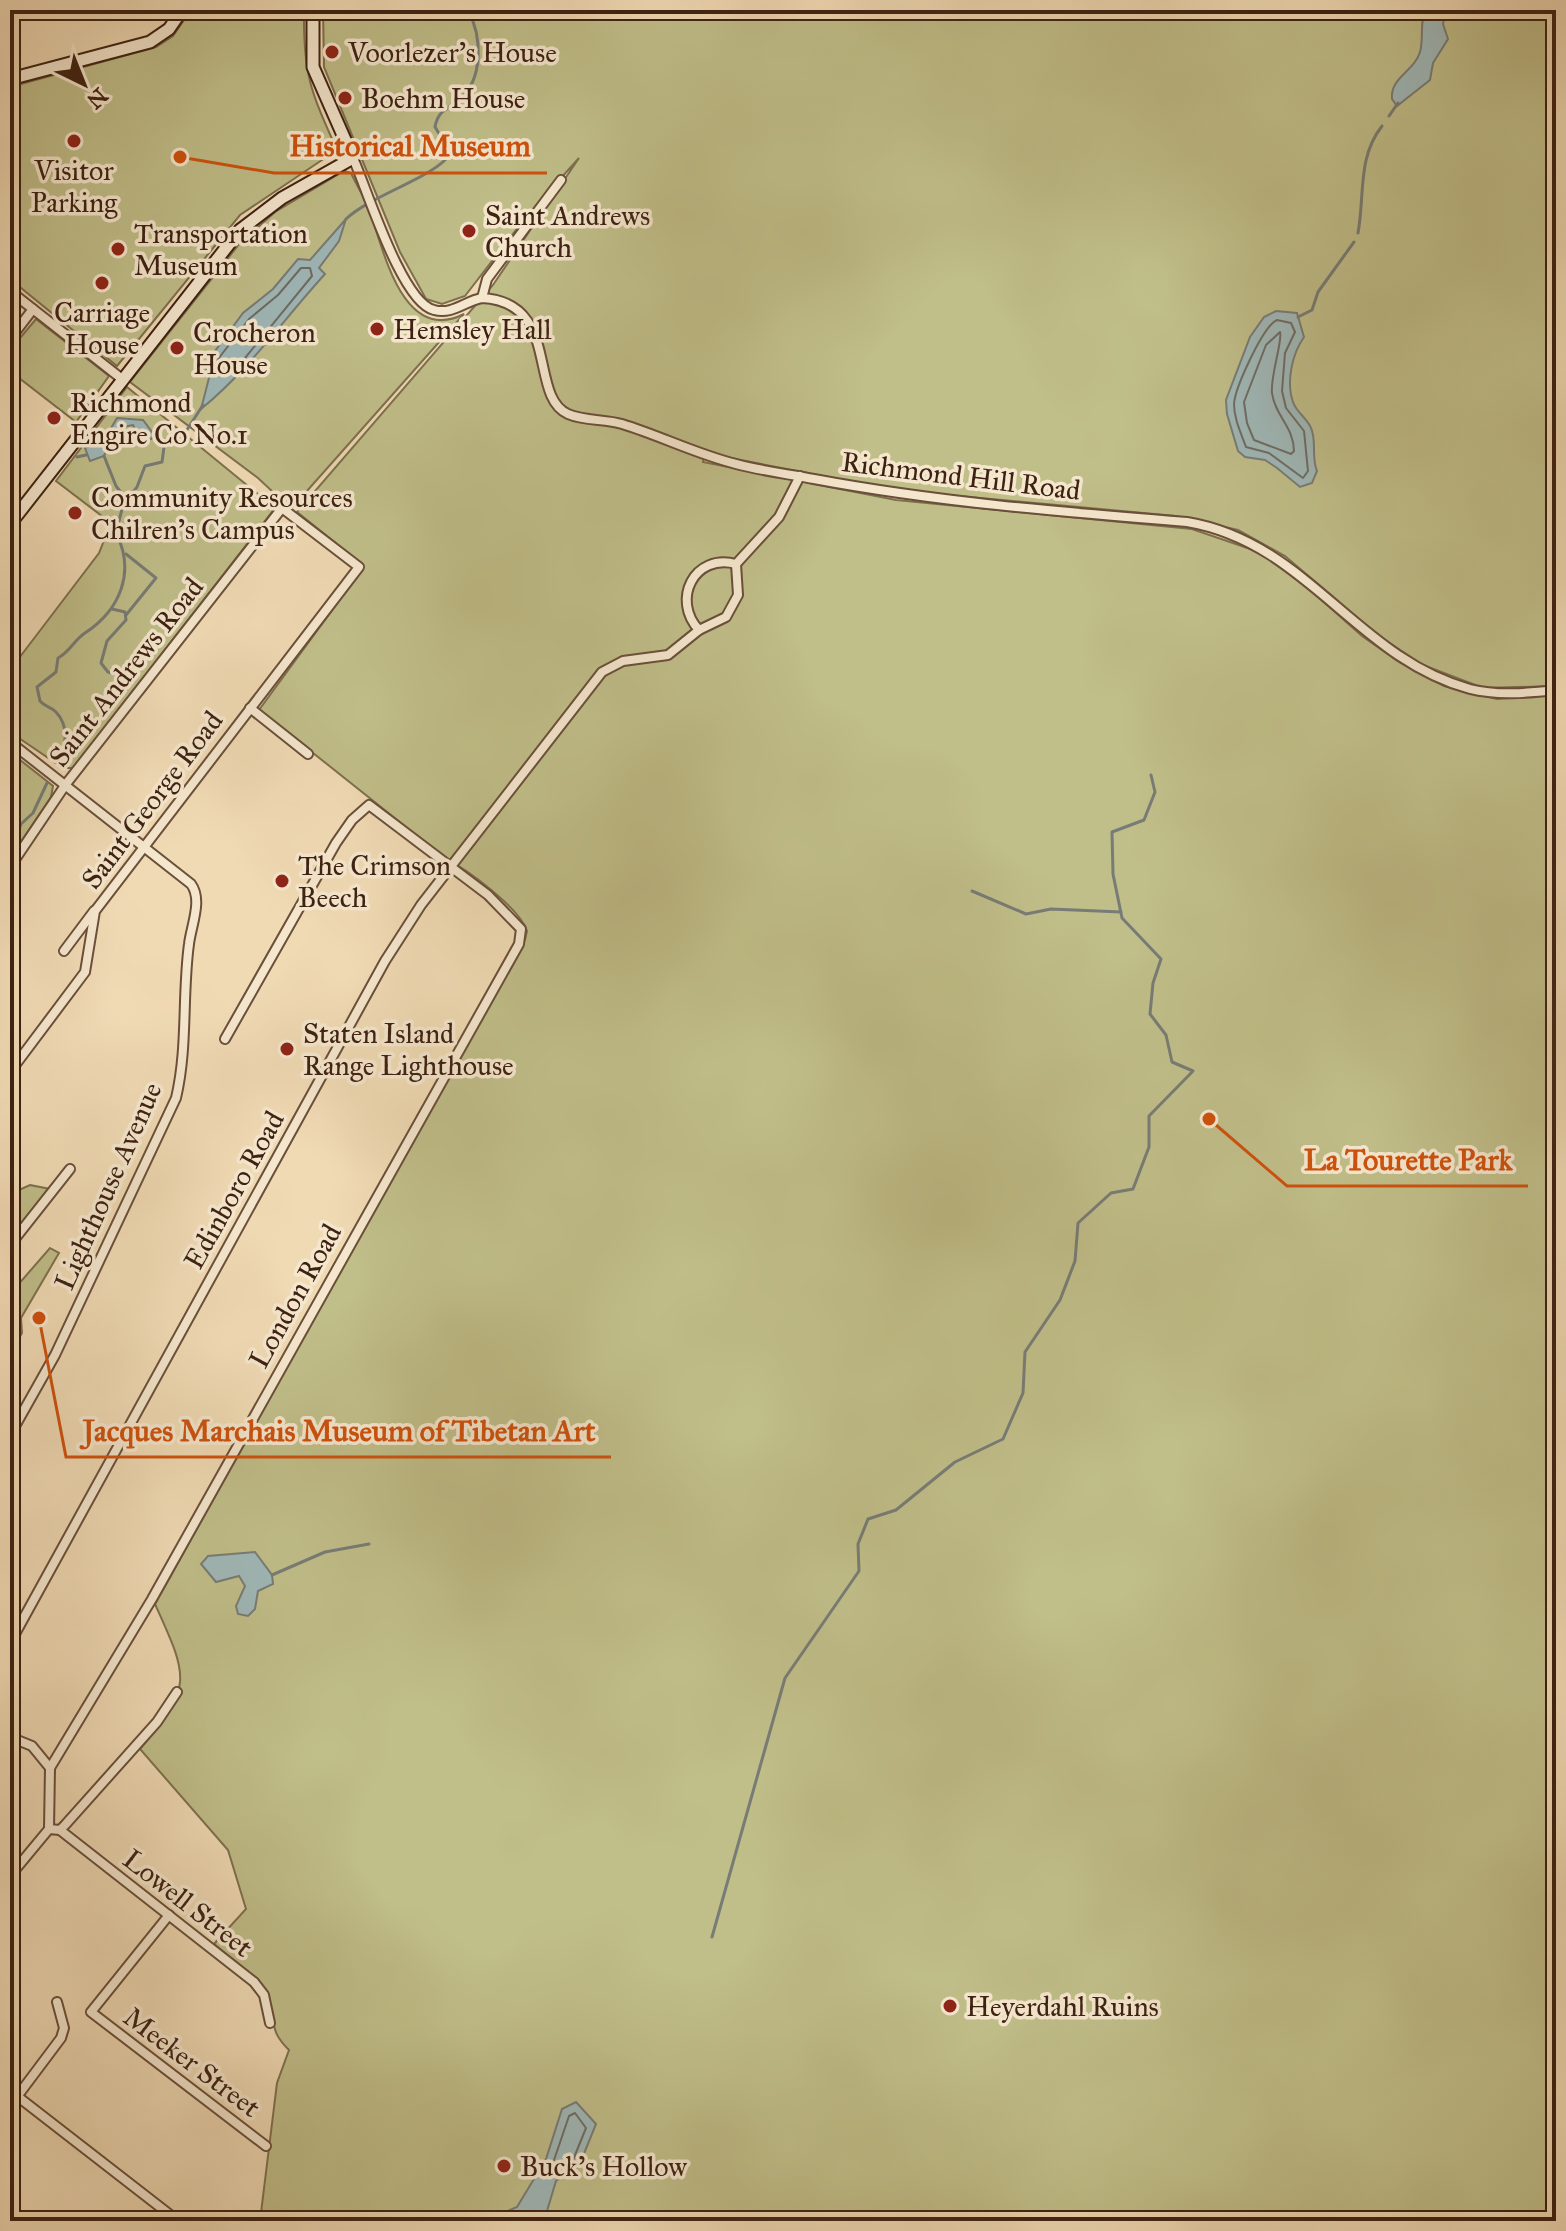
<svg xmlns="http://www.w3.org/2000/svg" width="1566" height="2231" font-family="'IM FELL Great Primer',serif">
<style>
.green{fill:#c0be89;stroke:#7e704e;stroke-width:2}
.water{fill:#9fb8b8;stroke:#787c76;stroke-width:2}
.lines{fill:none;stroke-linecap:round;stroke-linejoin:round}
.shore{stroke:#6e6c65;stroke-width:2}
.stream{stroke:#787c76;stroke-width:3}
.street-casing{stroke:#6a4f3a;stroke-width:12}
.secondary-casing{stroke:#3d2112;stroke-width:15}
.street{stroke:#f5e7ce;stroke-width:8}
.secondary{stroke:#f5e7ce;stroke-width:11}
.poi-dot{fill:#8f2418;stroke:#f5e7ce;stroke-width:3}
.labels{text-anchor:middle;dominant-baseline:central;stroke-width:7;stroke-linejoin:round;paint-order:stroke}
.poi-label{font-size:28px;fill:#3d2112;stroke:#f5e7ce;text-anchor:start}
.street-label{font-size:28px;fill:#3d2112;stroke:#f5e7ce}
.leader{fill:none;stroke:#ce510d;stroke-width:3}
.callout-dot{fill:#ce510d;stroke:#f5e7ce;stroke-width:3}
.callout-label{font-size:30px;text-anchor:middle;font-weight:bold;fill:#ce510d;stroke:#f5e7ce;stroke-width:7;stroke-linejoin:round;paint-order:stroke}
</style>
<rect width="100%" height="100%" fill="#f0dab4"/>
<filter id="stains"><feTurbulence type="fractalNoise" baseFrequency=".0025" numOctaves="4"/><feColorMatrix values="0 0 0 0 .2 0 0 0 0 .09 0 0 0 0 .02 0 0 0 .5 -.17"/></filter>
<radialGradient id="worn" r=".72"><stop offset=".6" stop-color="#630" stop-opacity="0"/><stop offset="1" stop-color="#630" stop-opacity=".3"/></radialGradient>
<g class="green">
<path d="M 191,10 L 304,10 C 303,75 311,92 337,150 L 240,215 L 117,366 L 10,279 L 10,87 L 156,47 L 173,36 Z"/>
<path d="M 323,10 L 1556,10 L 1556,686 L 1483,688 L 1423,665 L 1379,636 L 1285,556 L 1238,530 L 1176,516 L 894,490 L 705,453 L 703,462 L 896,500 L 1192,529 L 1262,553 L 1299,580 L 1362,636 L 1399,662 L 1444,686 L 1497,699 L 1556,695 L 1556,2221 L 260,2221 L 277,2083 L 289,2050 C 267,2028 278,2023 268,1999 C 259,1976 232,1960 214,1944 L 246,1909 L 228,1850 L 140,1749 C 194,1687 188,1677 155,1604 L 525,940 L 527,931 C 519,907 467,870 445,858 L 259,710 L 363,568 L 362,564 L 297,512 L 493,285 L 579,158 L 526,217 L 465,296 L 442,304 L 426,299 L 400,252 L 324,67 Z"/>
<path d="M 344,171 L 351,173 C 357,186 365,198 370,212 C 384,251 403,345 464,314 L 291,509 L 258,478 L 130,382 L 240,243 L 275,212 Z"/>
<path d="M 36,319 L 109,376 L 76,422 L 10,371 L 10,350 Z"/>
<path d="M 127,387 L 275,508 L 73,768 L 63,768 L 10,732 L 10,670 L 99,553 L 111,523 L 56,481 Z"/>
<path d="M 10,752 L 53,786 L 51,797 L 10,858 Z"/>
<path d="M 30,1185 L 50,1189 L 10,1239 L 10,1194 Z"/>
<path d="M 50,1248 L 59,1253 L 21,1318 L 22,1333 L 10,1354 L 10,1294 Z"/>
</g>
<g class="water">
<path d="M 1426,10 L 1446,10 L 1443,24 L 1448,39 L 1433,63 L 1430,80 L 1397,106 L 1392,99 C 1390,77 1414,72 1420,52 C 1424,39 1419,22 1426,10 Z"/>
<path d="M 346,219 L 339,241 L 319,268 L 325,274 C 283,320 248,371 201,409 L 210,374 L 204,366 L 243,313 L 273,289 L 298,259 L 310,260 Z"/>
<path d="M 1276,311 L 1297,313 L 1304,337 C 1292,354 1286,382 1293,402 C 1296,412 1307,418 1311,428 C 1317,441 1311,457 1317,471 L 1312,483 L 1300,487 L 1277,468 L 1265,460 L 1245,457 L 1238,451 L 1227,414 L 1226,400 L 1250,337 L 1264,317 Z"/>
<path d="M 117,418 L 143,420 L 155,436 L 144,444 L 133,425 L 117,428 L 104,456 L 90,461 L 85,448 L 104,440 Z"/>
<path d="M 255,1552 L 272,1575 L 273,1584 L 258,1591 L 255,1609 L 248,1616 L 238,1614 L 236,1606 L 245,1586 L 239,1576 L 216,1582 L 201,1564 L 208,1556 Z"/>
<path d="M 576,2102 L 596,2124 L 579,2166 L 556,2181 L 544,2221 L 484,2221 L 517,2207 L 546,2159 L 562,2109 Z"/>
</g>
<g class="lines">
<g class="shore">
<path d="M 301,268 L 310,268 L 312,276 L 236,369 L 219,376 L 215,363 L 249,319 L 278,295 Z"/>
<path d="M 1277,320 L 1291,323 L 1295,332 L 1285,353 L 1282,391 L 1286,408 L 1304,431 L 1308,471 L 1303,478 L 1269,453 L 1246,447 C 1241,433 1234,419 1234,404 C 1235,388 1263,326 1277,320 Z"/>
<path d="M 1280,332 C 1283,340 1270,377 1272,393 C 1275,416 1294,427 1294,451 L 1291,454 L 1254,440 L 1247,423 L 1244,402 L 1266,345 Z"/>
<path d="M 575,2113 L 586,2128 L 573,2160 L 554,2171 L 552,2166 L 569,2116 Z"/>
</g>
<g class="stream">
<path d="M 1389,116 L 1398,103"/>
<path d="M 346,219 C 371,195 436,177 451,153 L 435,127 C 438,110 447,110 459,100 C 484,79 482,36 468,10"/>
<path d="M 1358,233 C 1365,195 1357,158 1382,126"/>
<path d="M 1298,317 L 1312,310 L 1318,292 L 1354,242"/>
<path d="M 153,438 L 163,443"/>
<path d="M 104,456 L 116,486 L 126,499"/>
<path d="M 77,457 L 86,455"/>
<path d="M 112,609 L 125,612 L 126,620 L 107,641 L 101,663 L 108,672 L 118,675"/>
<path d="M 126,615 L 156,578 L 126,554"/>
<path d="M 57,763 C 66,747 70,727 56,712 C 51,707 45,707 40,701 L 37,687 L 56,672 L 58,658 C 70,652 74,640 85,633 C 120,610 136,572 116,533 L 123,505 L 137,487 L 145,466 L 162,462 L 165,440 L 183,436 L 203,405"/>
<path d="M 10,855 L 21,824 L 33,813 L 47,783"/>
<path d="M 972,891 L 1026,914 L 1051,909 L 1121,912"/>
<path d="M 272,1575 L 325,1552 L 369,1544"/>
<path d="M 712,1937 L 785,1678 L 859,1571 L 858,1544 L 868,1519 L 896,1510 L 955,1462 L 1003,1439 L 1023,1393 L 1025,1352 L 1060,1300 L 1075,1261 L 1078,1223 L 1111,1193 L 1133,1189 L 1149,1147 L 1149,1116 L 1193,1071 L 1172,1062 L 1166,1035 L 1150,1014 L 1153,983 L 1161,959 L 1122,918 L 1113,874 L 1112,832 L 1144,820 L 1155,792 L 1151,775"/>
</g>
<g class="street-casing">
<g id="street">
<path d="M 353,158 C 367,189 402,303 434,310 C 453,315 465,301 482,298 C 561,302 528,397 568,414 C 584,421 605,419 622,424 C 661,436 696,454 736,464 C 762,471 788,474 814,479 C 937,502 1062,512 1187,522 C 1307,542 1356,658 1470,689 C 1498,696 1528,693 1556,690"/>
<path d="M 10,291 L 122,379"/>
<path d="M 482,298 L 487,279 L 561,180"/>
<path d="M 10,339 L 33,309"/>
<path d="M 736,564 L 779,517 L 800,476"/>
<path d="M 699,630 C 671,600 694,553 736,564"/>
<path d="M 250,708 L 308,754"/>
<path d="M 10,742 L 191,884 C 203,900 191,926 189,944 C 182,995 188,1047 176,1098 L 55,1355 L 10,1435"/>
<path d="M 10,867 L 66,784 L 282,508 L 359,567 L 95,911 L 85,972 L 10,1072"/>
<path d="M 64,951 L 94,911"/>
<path d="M 10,1245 L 70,1169"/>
<path d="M 10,1643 L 385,961 L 421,905 L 602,672 L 623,661 L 668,655 L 699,630 L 726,617 L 738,595 L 736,564"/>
<path d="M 10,1737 L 32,1746 L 50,1768"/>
<path d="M 50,1768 L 152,1599 L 519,944 L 521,929 L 488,895 L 369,805 L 352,820 L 336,843 L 225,1039"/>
<path d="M 49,1829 L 50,1768"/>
<path d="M 60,1830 L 254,1982 L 264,1995 L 270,2023"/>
<path d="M 10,1876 L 49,1829 L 60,1830 L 65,1825 L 157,1722 L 177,1692"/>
<path d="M 169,1915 L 91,2012 L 266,2146"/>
<path d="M 17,2096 L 178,2221"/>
<path d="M 10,2106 L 61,2038 L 64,2028 L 57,2002"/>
</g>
</g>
<g class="secondary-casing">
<g id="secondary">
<path d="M 10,79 L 150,42 L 169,29 L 182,10"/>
<path d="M 10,524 L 240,230 L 282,198 L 353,158 L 313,67 L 313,10"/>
</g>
</g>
<use href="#street" class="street"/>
<use href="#secondary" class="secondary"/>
</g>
<g class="poi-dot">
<circle cx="332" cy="52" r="8"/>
<circle cx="345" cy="98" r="8"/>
<circle cx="74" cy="141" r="8"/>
<circle cx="469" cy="231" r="8"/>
<circle cx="118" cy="249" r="8"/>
<circle cx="102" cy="283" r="8"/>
<circle cx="377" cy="329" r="8"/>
<circle cx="177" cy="348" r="8"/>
<circle cx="54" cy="418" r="8"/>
<circle cx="75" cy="513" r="8"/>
<circle cx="282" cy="881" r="8"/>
<circle cx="287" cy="1049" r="8"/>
<circle cx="950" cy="2006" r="8"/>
<circle cx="504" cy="2166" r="8"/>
</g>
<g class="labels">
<g class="poi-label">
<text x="348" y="52">Voorlezer's House</text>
<text x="361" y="98">Boehm House</text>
<text x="74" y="170" text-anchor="middle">Visitor<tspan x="74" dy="32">Parking</tspan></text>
<text x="485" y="215">Saint Andrews<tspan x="485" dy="32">Church</tspan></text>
<text x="134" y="233">Transportation<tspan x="134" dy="32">Museum</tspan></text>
<text x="102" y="312" text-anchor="middle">Carriage<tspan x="102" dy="32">House</tspan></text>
<text x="393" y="329">Hemsley Hall</text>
<text x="193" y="332">Crocheron<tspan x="193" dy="32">House</tspan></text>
<text x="70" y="402">Richmond<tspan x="70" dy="32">Engire Co No.1</tspan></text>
<text x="91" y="497">Community Resources<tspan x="91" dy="32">Chilren's Campus</tspan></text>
<text x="298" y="865">The Crimson<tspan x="298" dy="32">Beech</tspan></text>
<text x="303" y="1033">Staten Island<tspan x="303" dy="32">Range Lighthouse</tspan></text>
<text x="966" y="2006">Heyerdahl Ruins</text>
<text x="520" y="2166">Buck’s Hollow</text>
</g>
<g class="street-label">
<text transform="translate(961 476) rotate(7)">Richmond Hill Road</text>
<text transform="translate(126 672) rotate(-52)">Saint Andrews Road</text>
<text transform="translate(152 800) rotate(-53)">Saint George Road</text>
<text transform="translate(108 1186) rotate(-66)">Lighthouse Avenue</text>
<text transform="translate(234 1190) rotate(-61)">Edinboro Road</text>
<text transform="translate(295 1296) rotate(-61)">London Road</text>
<text transform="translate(188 1903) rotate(38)">Lowell Street</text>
<text transform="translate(192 2062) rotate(37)">Meeker Street</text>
</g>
</g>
<path class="leader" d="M180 157L274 173H547M1209 1119L1287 1186H1528M39 1318L66 1457H611"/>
<g class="callout-dot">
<circle cx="180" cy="157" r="8"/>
<circle cx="1209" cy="1119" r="8"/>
<circle cx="39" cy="1318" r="8"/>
</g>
<g class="callout-label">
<text x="410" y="156">Historical Museum</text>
<text x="1408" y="1170">La Tourette Park</text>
<text x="339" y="1441">Jacques Marchais Museum of Tibetan Art</text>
</g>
<rect width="1566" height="2231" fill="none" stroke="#f0dab4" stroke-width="40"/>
<rect x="12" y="12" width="1542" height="2207" fill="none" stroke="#3d2112" stroke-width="4"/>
<rect x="20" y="20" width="1526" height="2191" fill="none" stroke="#3d2112" stroke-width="2"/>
<g transform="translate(84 84) rotate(137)" stroke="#f5e7ce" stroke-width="6" paint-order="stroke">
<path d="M0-6L14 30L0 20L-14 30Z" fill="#3d2112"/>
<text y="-12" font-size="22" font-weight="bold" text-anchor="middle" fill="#3d2112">N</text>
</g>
<rect width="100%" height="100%" filter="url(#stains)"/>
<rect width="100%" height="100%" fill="url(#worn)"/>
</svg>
